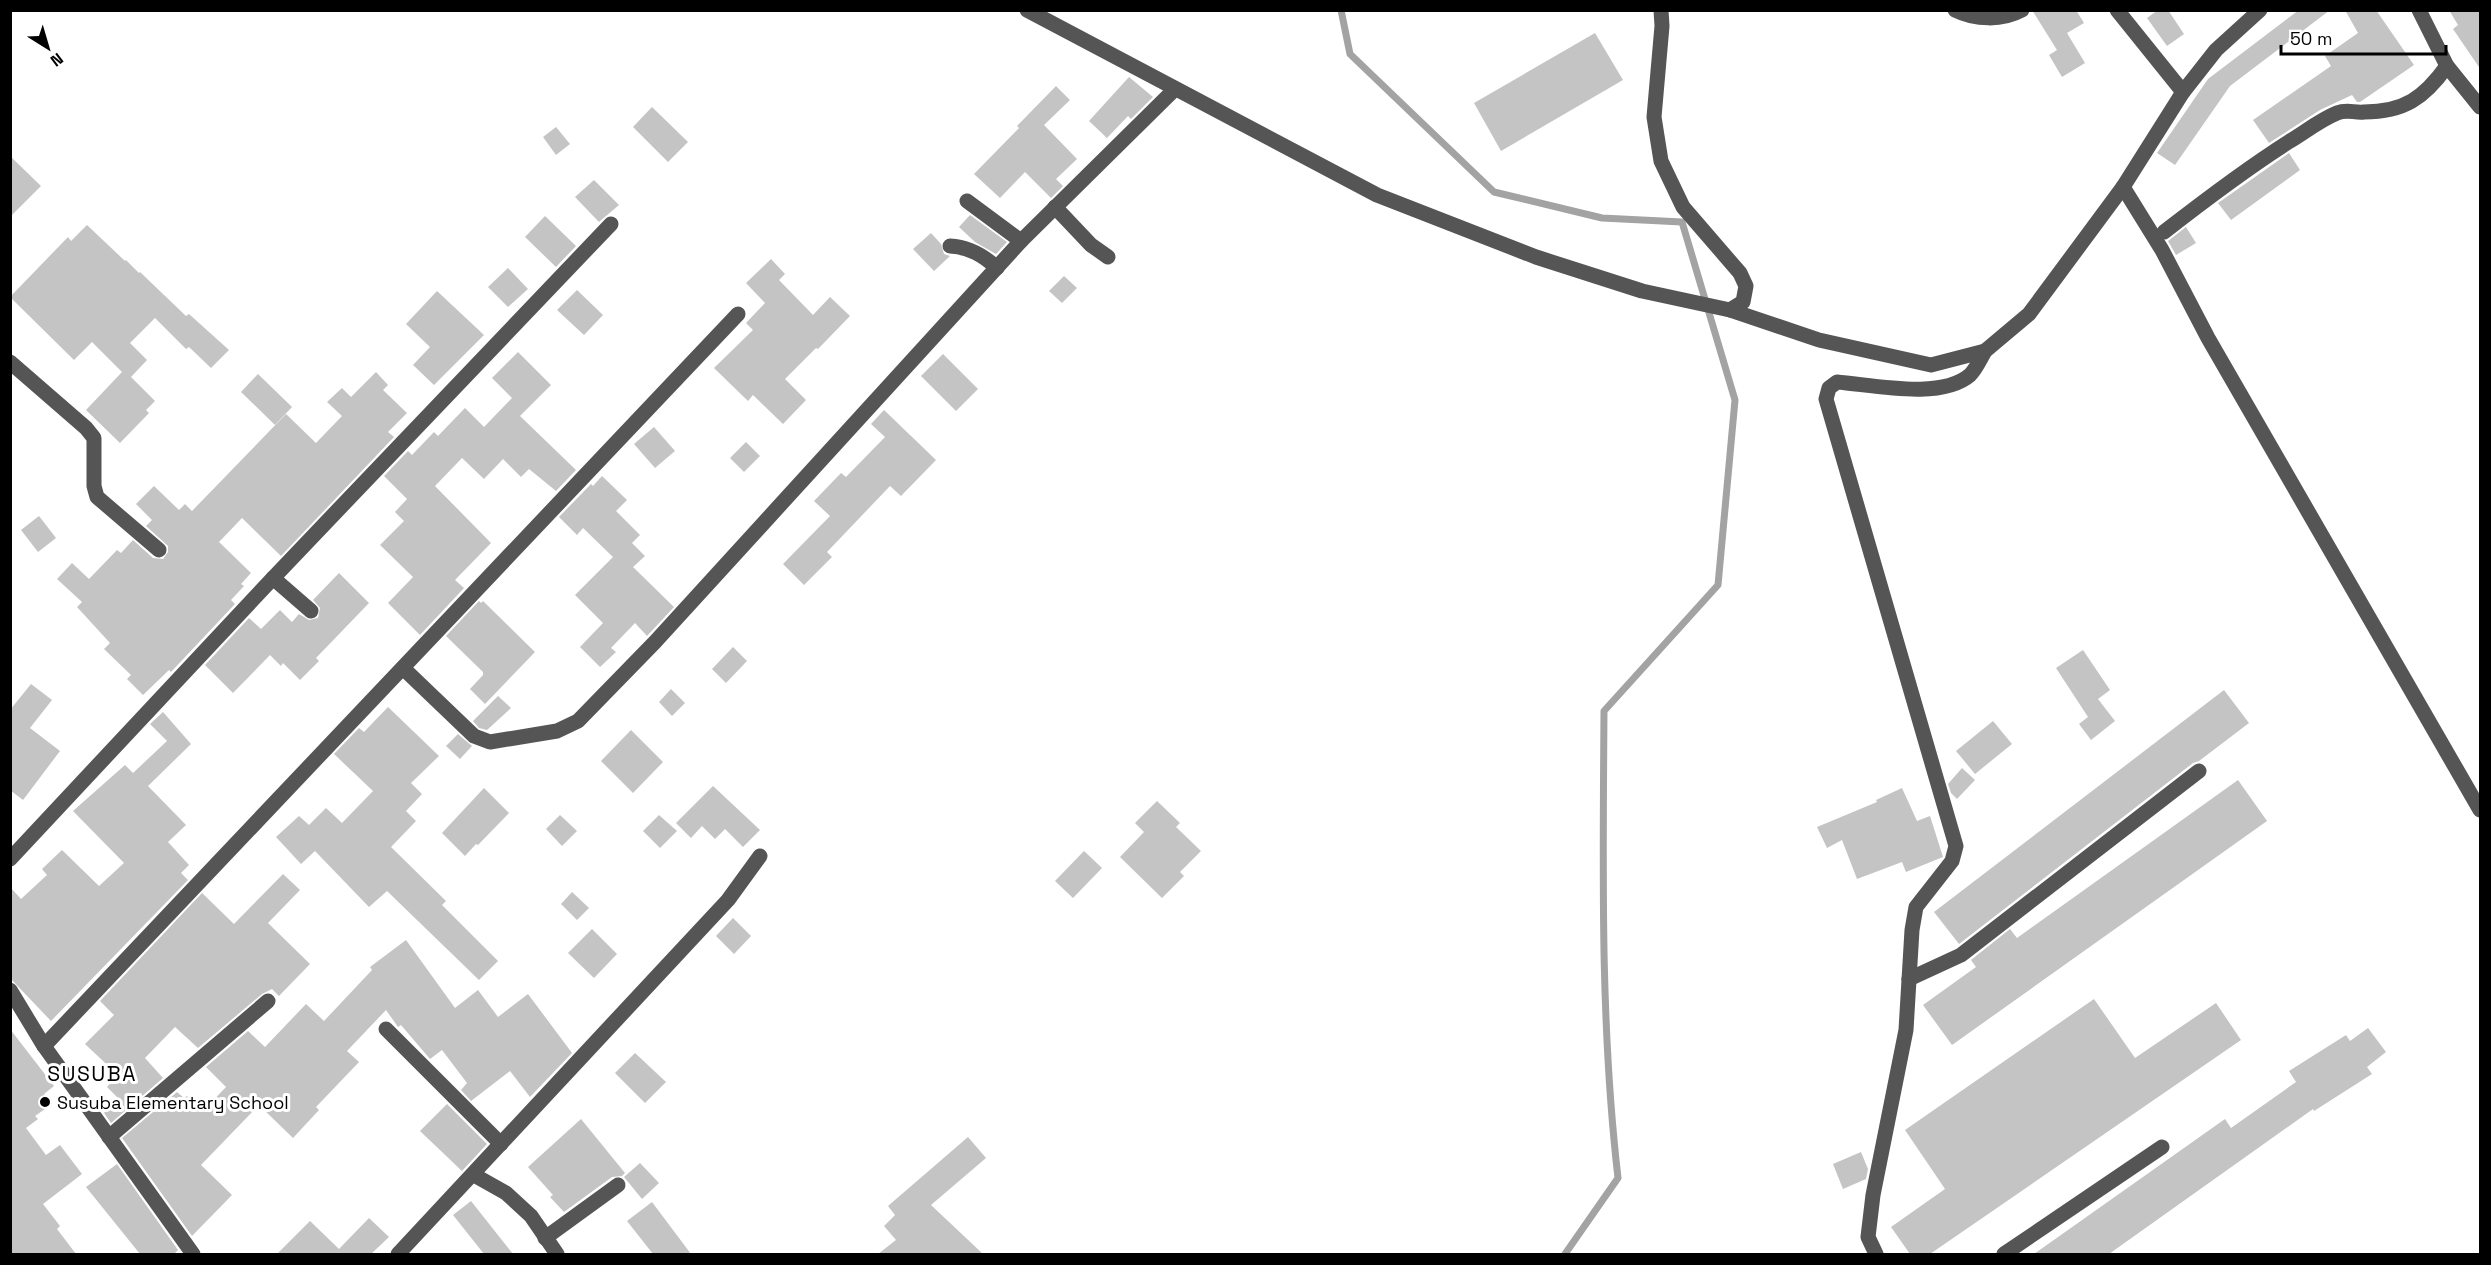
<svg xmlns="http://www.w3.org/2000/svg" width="2491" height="1265" font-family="'Space Grotesk',sans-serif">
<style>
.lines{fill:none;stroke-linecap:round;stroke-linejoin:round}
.stream{stroke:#a3a3a3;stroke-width:7}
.building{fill:#c4c4c4}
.minor{stroke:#555;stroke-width:15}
.poi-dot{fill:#000;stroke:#fff;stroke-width:2}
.labels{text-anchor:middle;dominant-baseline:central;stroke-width:6;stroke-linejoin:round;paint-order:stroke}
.poi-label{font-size:18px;fill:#000;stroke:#fff;text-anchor:start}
.quarter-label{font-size:21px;letter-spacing:1.5px;fill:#000;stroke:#fff}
</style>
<rect width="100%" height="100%" fill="#fff"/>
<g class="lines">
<path class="stream" d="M 1341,10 L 1350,54 L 1494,192 L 1602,218 L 1682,222 L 1735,400 L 1718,585 L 1604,711 C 1603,867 1600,1022 1618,1178 L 1565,1254"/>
</g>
<g class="building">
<path d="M 2032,10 L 2076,10 L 2084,23 L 2067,33 L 2085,63 L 2062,77 L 2049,55 L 2057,50 Z"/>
<path d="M 2158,10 L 2168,10 L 2184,34 L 2167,46 L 2147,18 Z"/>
<path d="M 2299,10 L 2330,10 L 2230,86 L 2175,165 L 2157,153 L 2208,79 Z"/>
<path d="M 2345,10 L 2376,10 L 2414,65 L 2360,102 L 2357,102 L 2352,95 L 2320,110 L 2269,143 L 2253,120 L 2331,66 L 2325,56 L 2358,33 Z"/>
<path d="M 2449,10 L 2481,10 L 2481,70 L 2453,29 L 2458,25 Z"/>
<path d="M 1595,33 L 1623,80 L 1501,151 L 1474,103 Z"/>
<path d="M 1129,77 L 1153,97 L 1131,119 L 1128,116 L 1107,138 L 1089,121 Z"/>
<path d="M 1056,86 L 1070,100 L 1044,125 L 1077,159 L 1056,179 L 1063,186 L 1051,198 L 1025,172 L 1000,198 L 974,174 L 1019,128 L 1017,126 Z"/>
<path d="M 652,107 L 688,142 L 668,162 L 633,127 Z"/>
<path d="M 556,127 L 570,144 L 556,155 L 543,137 Z"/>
<path d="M 2289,153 L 2300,170 L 2231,220 L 2218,203 Z"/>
<path d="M 10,156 L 41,186 L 10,217 Z"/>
<path d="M 594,180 L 619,205 L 599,222 L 575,197 Z"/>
<path d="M 970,215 L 1007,242 L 996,254 L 975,242 L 959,227 Z"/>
<path d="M 545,216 L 576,246 L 556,267 L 525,237 Z"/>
<path d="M 87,225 L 125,261 L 126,260 L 139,273 L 140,272 L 186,316 L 189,314 L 229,350 L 211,368 L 189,347 L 186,349 L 155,318 L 130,343 L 147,360 L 131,377 L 155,401 L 146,410 L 149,413 L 120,443 L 86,410 L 122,372 L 92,342 L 74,360 L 10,297 L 68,237 L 71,241 Z"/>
<path d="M 2186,227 L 2196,243 L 2176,255 L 2168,241 Z"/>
<path d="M 931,233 L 941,244 L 944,254 L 950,256 L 934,271 L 913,249 Z"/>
<path d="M 771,259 L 785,274 L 779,280 L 813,315 L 830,297 L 850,316 L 818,349 L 816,348 L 785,379 L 806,400 L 783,424 L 753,395 L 748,401 L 714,368 L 753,330 L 746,323 L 765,303 L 746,283 Z"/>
<path d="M 508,268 L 528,289 L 508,307 L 488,287 Z"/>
<path d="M 1064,276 L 1077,288 L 1062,303 L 1049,291 Z"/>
<path d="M 577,290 L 603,315 L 584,335 L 557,310 Z"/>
<path d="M 437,291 L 484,335 L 434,385 L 413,365 L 430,347 L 406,324 Z"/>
<path d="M 518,352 L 551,385 L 520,416 L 576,470 L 556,491 L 529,469 L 521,477 L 503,459 L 484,479 L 462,458 L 435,486 L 491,543 L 455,580 L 464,588 L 420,635 L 388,603 L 413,577 L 380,545 L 404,521 L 395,512 L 407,499 L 384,476 L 408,451 L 412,455 L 434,432 L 438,436 L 465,408 L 484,427 L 512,398 L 492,378 Z"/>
<path d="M 943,354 L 978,389 L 956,411 L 921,376 Z"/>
<path d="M 376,372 L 388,385 L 383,390 L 407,413 L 388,432 L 394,437 L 281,556 L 242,518 L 219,542 L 251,573 L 241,584 L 244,586 L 231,600 L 235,604 L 171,672 L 169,670 L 143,695 L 127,679 L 131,675 L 104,649 L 110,643 L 77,607 L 82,602 L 57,579 L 72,563 L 89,579 L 117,550 L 121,553 L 133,540 L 153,558 L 163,559 L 168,552 L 168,546 L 146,526 L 152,520 L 136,504 L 154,486 L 179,510 L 185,504 L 192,511 L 286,414 L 316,443 L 342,416 L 327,402 L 342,388 L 351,397 Z"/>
<path d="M 258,374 L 292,407 L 275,425 L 241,392 Z"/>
<path d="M 884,410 L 936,460 L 901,496 L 890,486 L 827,552 L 832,557 L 804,585 L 783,564 L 830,516 L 814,501 L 841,473 L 846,477 L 885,437 L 871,424 Z"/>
<path d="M 654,427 L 675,451 L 655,468 L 634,444 Z"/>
<path d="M 746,442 L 760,456 L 744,472 L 730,458 Z"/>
<path d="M 602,476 L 627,500 L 616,511 L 640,535 L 632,543 L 645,556 L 633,567 L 674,607 L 647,636 L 635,623 L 611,648 L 616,652 L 600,667 L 580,647 L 603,623 L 575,595 L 613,557 L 583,528 L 577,535 L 559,517 L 591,484 L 593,486 Z"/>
<path d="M 39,516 L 56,538 L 38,552 L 21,530 Z"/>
<path d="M 339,573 L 369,603 L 316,658 L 319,661 L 300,680 L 283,663 L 281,666 L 270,655 L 233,693 L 205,665 L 249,618 L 261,629 L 280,610 L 292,622 L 299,614 L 309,620 L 318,618 L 320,608 L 313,600 Z"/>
<path d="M 479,601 L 481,603 L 483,601 L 535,652 L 485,704 L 470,689 L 483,675 L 483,672 L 446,636 Z"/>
<path d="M 733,647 L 747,661 L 726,683 L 712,669 Z"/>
<path d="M 2083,650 L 2110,690 L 2098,699 L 2115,721 L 2091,740 L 2079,724 L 2088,717 L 2056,668 Z"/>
<path d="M 31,684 L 52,700 L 30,728 L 60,751 L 23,800 L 10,790 L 10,710 Z"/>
<path d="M 671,689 L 685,703 L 672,716 L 659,702 Z"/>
<path d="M 2224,690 L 2249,723 L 2199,761 L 2193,763 L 1959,944 L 1934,912 Z"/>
<path d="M 498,696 L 511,708 L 487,730 L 479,728 L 473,721 Z"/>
<path d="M 388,707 L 439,756 L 411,783 L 422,794 L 406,811 L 416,821 L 391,847 L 446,901 L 442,905 L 498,961 L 479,980 L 387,891 L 369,907 L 315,851 L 301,864 L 276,837 L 299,816 L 309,825 L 326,808 L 342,823 L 373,791 L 334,754 L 359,728 L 364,732 Z"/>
<path d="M 163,712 L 191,744 L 148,786 L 186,825 L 168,842 L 189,865 L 181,873 L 188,880 L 51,1021 L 10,978 L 10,887 L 21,899 L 47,875 L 42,869 L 62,850 L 99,886 L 124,863 L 73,811 L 125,765 L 133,773 L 167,741 L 150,724 Z"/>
<path d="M 1993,721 L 2012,744 L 1975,774 L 1956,751 Z"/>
<path d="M 631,730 L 663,762 L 633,793 L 601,761 Z"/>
<path d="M 458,734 L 472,746 L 460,759 L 446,746 Z"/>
<path d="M 1962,768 L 1975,780 L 1957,799 L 1951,793 L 1948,784 Z"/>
<path d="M 2238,780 L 2267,821 L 1952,1045 L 1923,1005 L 1976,967 L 1971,960 L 2010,929 L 2017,938 Z"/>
<path d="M 713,786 L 760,830 L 743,847 L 725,829 L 715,839 L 702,826 L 691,838 L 676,823 Z"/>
<path d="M 484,788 L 509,813 L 478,845 L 476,844 L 465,856 L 442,833 Z"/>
<path d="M 1902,788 L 1917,821 L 1930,816 L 1943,857 L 1906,872 L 1902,862 L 1857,879 L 1842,840 L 1827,848 L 1817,827 L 1877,802 L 1876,800 Z"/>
<path d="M 1157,801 L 1180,823 L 1176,827 L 1201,851 L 1180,872 L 1184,876 L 1162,898 L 1120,857 L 1144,832 L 1135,823 Z"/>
<path d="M 560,815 L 577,831 L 562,846 L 546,829 Z"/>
<path d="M 659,815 L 677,831 L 660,848 L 643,831 Z"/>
<path d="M 1084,851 L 1102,868 L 1073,898 L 1055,881 Z"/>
<path d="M 283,874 L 300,890 L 268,923 L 310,964 L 279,996 L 272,989 L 262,994 L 198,1048 L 175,1027 L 145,1058 L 163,1078 L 111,1123 L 104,1113 L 118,1098 L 107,1087 L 118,1075 L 85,1044 L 114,1015 L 100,1001 L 202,893 L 234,924 Z"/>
<path d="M 572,892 L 589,908 L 577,920 L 561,904 Z"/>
<path d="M 733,918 L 751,936 L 734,954 L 716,936 Z"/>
<path d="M 592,929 L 617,954 L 594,978 L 568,953 Z"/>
<path d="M 406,940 L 455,1008 L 478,990 L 498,1017 L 528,994 L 572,1053 L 530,1097 L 510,1071 L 471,1101 L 461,1090 L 467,1083 L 442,1050 L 430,1059 L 401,1025 L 398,1027 L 386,1010 L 347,1051 L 359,1062 L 316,1107 L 319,1110 L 293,1138 L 259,1105 L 201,1165 L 232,1195 L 192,1236 L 122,1138 L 177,1092 L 184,1098 L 187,1096 L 203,1111 L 226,1087 L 206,1067 L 248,1031 L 265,1047 L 306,1004 L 324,1021 L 372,970 L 370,967 Z"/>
<path d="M 2094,999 L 2135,1058 L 2216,1003 L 2241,1040 L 1930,1254 L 1910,1254 L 1891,1227 L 1945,1189 L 1905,1130 Z"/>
<path d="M 2368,1028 L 2386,1052 L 2367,1067 L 2372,1074 L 2314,1111 L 2313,1109 L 2109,1254 L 2034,1254 L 2225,1119 L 2231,1128 L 2296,1082 L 2289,1071 L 2346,1035 L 2350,1041 Z"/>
<path d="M 10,1029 L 54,1086 L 44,1094 L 52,1104 L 35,1116 L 38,1119 L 26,1128 L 46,1155 L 60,1145 L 82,1174 L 43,1204 L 60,1226 L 57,1229 L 76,1254 L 10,1254 Z"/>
<path d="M 635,1053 L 666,1082 L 645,1103 L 615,1073 Z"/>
<path d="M 447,1104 L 487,1144 L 462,1171 L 420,1131 Z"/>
<path d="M 581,1119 L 625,1173 L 622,1176 L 612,1177 L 564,1212 L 550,1197 L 553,1195 L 528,1167 Z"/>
<path d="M 968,1137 L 986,1158 L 931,1205 L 983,1254 L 878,1254 L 896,1240 L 884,1226 L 895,1215 L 888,1206 Z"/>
<path d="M 1861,1152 L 1868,1169 L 1866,1179 L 1843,1189 L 1833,1164 Z"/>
<path d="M 640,1163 L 659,1183 L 642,1199 L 624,1177 Z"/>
<path d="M 117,1164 L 178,1250 L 174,1254 L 140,1254 L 86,1187 Z"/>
<path d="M 471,1201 L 513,1254 L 484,1254 L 453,1215 Z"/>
<path d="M 652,1202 L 691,1254 L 653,1254 L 627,1221 Z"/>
<path d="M 369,1218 L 389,1237 L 371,1254 L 277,1254 L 310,1221 L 339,1249 Z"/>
</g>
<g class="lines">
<g class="minor">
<path d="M 1027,10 L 1377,195 L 1536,257 L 1642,291 L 1730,310 L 1819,340 L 1931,365 L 1985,351 L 2029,314 L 2123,187 L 2183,92 L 2216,50 L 2260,10"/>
<path d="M 1661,10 L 1662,26 L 1654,117 L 1661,161 L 1683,207 L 1740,273 L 1746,286 L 1743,302 L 1730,310"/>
<path d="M 1955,10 C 1975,20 2002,21 2022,10"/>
<path d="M 2117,10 L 2183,92"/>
<path d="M 2419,10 L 2447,66 L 2480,107"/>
<path d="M 2123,187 L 2162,250 L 2208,338 L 2480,810"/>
<path d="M 967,201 L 1021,241"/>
<path d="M 1055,207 L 1091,245 L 1108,257"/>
<path d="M 2164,232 C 2205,200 2246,169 2290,141 C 2305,132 2320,120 2337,113 C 2347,109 2354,113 2364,112 C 2404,112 2424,98 2447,66"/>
<path d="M 950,246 C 969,247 983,255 997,268"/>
<path d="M 10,362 L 86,428 L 94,438 L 94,486 L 97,497 L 159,550"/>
<path d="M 273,578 L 311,611"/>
<path d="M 403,668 L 474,736 L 490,742 L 557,731 L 578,721 L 655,642 L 1021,241 L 1175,89"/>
<path d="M 10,859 L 273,578 L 611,224"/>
<path d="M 1909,979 L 1961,955 L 2199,771"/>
<path d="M 10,990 L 44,1046 L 193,1254"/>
<path d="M 386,1029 L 501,1144"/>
<path d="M 44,1046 L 738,314"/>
<path d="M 109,1137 L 268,1001"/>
<path d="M 474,1175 L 506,1193 L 531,1216 L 557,1254"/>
<path d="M 545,1238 L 618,1185"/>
<path d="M 398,1254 L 728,900 L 760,856"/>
<path d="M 1876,1254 L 1868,1237 L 1873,1195 L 1906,1030 L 1912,930 L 1916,907 L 1952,861 L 1956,846 L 1826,399 L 1829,388 L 1837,382 C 1874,385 1941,400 1970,375 C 1976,369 1981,358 1985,351"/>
<path d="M 2004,1254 L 2162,1147"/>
</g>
</g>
<circle class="poi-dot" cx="45" cy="1102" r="6"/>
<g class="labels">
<g class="poi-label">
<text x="57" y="1102">Susuba Elementary School</text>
</g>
<g class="quarter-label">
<text x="92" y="1073">SUSUBA</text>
</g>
</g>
<rect width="2491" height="1265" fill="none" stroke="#000000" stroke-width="24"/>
<g transform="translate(48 48) rotate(143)" stroke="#ffffff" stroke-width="4.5" paint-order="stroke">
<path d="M0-4.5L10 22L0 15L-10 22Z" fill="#000000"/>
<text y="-9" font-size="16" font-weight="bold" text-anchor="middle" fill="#000000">N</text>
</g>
<path d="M2281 45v9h165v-9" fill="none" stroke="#000000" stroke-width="3"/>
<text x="2290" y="45" font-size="18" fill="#000000" stroke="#ffffff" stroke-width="4.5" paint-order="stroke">50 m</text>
</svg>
